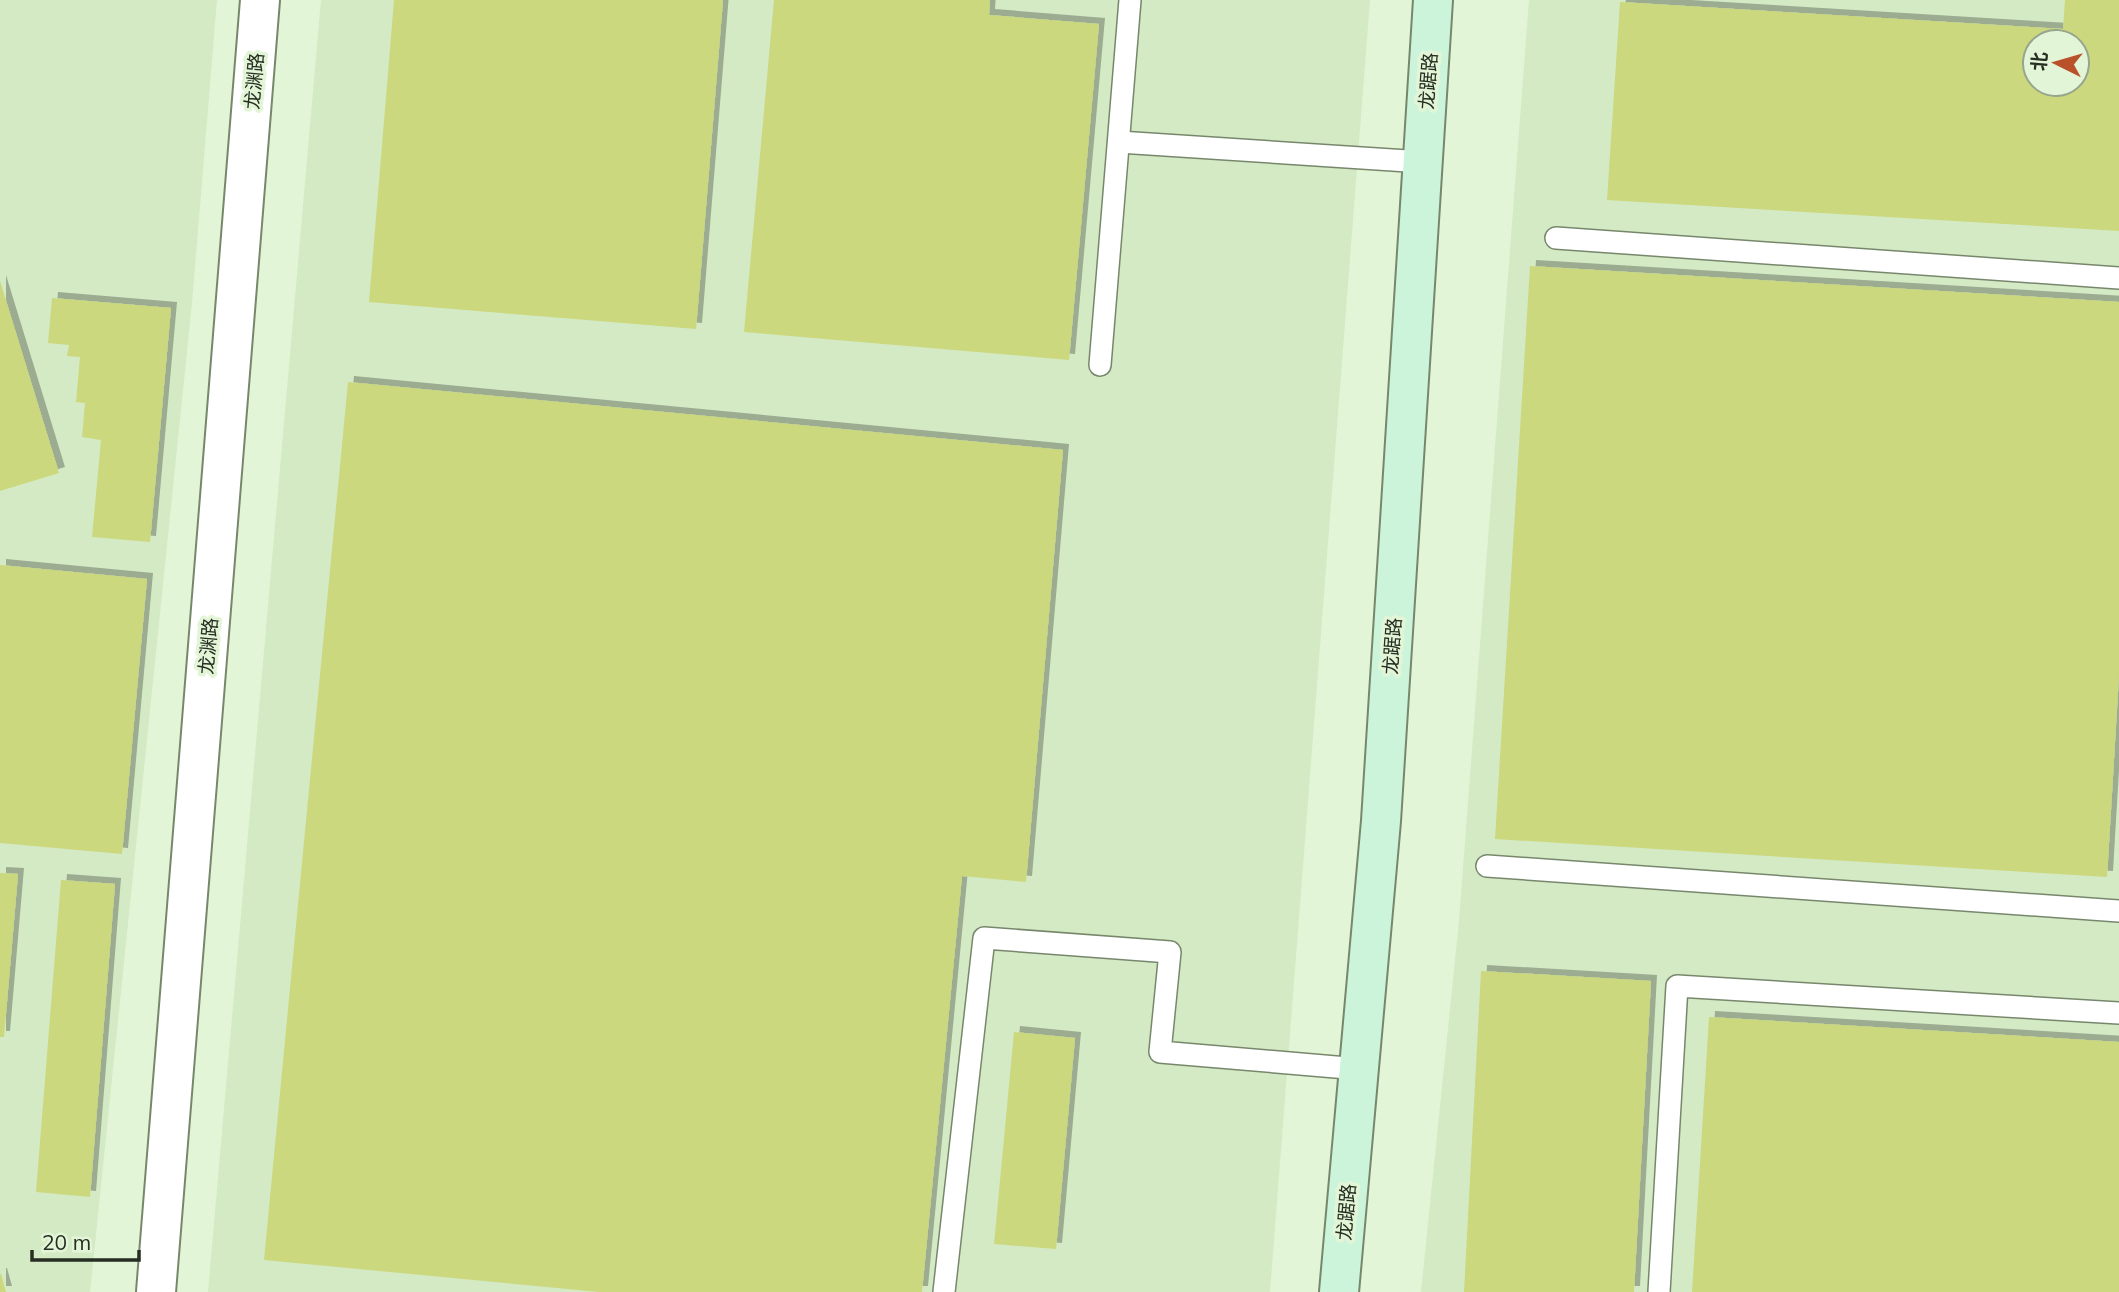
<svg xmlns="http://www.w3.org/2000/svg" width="2119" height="1292" font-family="Mulish,'Noto Sans SC',sans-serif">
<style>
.built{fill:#d3eac5;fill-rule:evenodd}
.building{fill:#ccd87e;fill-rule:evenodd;filter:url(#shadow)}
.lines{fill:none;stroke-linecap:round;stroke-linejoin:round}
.lane-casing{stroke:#77876c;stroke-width:24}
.street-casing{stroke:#77876c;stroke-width:42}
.secondary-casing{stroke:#77876c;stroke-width:42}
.lane{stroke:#fff;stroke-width:21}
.street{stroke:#fff;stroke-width:38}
.secondary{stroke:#cbf4da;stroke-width:38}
.labels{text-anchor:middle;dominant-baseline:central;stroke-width:7;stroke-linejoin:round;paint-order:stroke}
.street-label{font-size:19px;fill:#262d22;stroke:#e2f5d6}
</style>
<defs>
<filter id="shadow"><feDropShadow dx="6" dy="-6" stdDeviation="0" flood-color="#0004"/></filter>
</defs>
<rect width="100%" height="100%" fill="#e2f5d6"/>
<g class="built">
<path d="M 0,0 L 217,0 L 192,303 L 90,1292 L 0,1292 Z"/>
<path d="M 321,0 L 1370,0 L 1270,1292 L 208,1292 Z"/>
<path d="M 1529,0 L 2119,0 L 2119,1292 L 1421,1292 L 1459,921 ZM 2035,42 L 2077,42 L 2077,84 L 2035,84 Z"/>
</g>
<g class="building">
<path d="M 394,0 L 723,0 L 696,329 L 369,302 Z"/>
<path d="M 774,0 L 990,0 L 989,15 L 1099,24 L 1069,360 L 744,332 Z"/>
<path d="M 2065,0 L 2119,0 L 2119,231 L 1607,200 L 1620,2 L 2063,29 ZM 2035,42 L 2077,42 L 2077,84 L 2035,84 Z"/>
<path d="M 1530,266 L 2119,302 L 2119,675 L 2107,877 L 1495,839 Z"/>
<path d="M 0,281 L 59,473 L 0,491 Z"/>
<path d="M 52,298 L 171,308 L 150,542 L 92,537 L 101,440 L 82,437 L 85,403 L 76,402 L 80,357 L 67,356 L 69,345 L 48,343 Z"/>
<path d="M 348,382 L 1063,450 L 1026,882 L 962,876 L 922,1292 L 599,1292 L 264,1260 Z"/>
<path d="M 0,565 L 147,579 L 122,854 L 0,843 Z"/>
<path d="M 0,873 L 18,874 L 4,1037 L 0,1037 Z"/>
<path d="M 61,880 L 115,884 L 90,1197 L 36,1192 Z"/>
<path d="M 1481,971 L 1651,981 L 1634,1292 L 1464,1292 Z"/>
<path d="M 1709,1017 L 2119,1042 L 2119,1292 L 1692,1292 Z"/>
<path d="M 1014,1032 L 1075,1038 L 1056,1249 L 994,1244 Z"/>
<path d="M 0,1274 L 1,1274 L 6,1292 L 0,1292 Z"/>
</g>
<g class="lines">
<g class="lane-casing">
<g id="lane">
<path d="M 1119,142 L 1423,162"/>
<path d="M 1556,238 L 2119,278"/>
<path d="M 1100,365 L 1130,0"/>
<path d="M 1487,866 L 2119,911"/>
<path d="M 944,1292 L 984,938 L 1170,952 L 1160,1052 L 1359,1069"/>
<path d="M 1659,1292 L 1677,986 L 2119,1013"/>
</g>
</g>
<g class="street-casing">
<path id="street" d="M 156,1292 L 260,0"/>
</g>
<g class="secondary-casing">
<path id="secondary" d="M 1339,1292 L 1381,821 L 1433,0"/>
</g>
<use href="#lane" class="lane"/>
<use href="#street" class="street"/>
<use href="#secondary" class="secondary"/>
</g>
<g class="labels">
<g class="street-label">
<text transform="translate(254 81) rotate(-85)">龙渊路</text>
<text transform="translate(1428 81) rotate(-86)">龙踞路</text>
<text transform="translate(208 646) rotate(-85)">龙渊路</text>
<text transform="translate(1392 646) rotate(-86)">龙踞路</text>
<text transform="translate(1346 1212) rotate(-85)">龙踞路</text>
</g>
</g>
<g transform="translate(2056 63) rotate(275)"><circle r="33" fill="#e2f5d6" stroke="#97a58e" stroke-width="2"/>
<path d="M0-5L12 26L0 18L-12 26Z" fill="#b9512a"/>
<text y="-10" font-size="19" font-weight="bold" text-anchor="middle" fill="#262d22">北</text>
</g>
<path d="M32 1250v10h107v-10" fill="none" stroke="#262d22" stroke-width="3.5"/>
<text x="42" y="1250" font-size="21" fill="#262d22" stroke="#e2f5d6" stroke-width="5" paint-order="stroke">20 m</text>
</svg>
